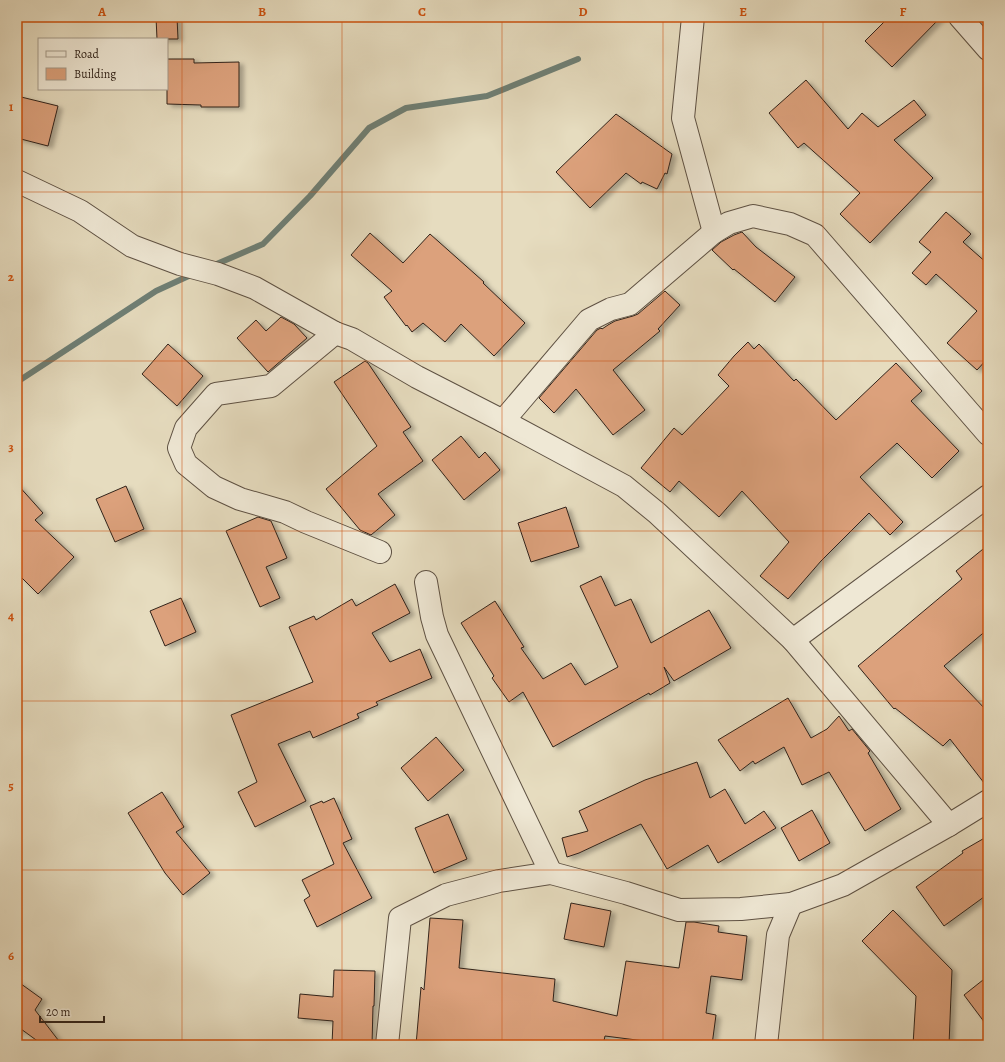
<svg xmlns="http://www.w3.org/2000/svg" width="1005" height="1062" font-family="Alegreya,serif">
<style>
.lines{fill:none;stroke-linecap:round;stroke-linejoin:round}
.stream{stroke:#6e7f75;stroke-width:6}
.building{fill:#dca17b;stroke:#31231a;filter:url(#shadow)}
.minor-casing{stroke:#5e5143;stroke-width:24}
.minor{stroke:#efe8d5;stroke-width:22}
.grid{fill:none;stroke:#cd510e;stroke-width:1;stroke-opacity:0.55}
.neatline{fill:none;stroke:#cd510e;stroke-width:1.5}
.grid-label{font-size:13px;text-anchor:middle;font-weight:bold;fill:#cd510e}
</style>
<defs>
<filter id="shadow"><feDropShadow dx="4.5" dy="2.5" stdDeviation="2" flood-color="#0004"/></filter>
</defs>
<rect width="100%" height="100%" fill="#e6dcbf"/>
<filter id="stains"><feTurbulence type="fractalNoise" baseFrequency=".005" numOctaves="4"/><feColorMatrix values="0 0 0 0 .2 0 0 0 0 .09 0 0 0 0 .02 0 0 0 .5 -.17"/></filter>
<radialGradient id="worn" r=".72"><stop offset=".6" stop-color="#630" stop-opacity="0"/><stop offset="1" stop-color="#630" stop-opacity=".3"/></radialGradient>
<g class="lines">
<g class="stream">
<path d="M 212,266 L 263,244 L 310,196 L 369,128 L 406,108 L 487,96 L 578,59"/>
<path d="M 17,382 L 156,291 L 193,274"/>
</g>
</g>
<g class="building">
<path d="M 156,17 L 177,17 L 178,39 L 157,39 Z"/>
<path d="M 889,17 L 941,17 L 892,67 L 865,41 Z"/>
<path d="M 167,59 L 194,59 L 194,63 L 239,62 L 239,107 L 201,107 L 201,105 L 167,104 Z"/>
<path d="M 806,80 L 848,129 L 862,113 L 878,127 L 914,100 L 926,115 L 894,140 L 933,178 L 870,243 L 840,214 L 860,193 L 804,143 L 798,148 L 769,113 Z"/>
<path d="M 17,96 L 58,106 L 48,146 L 17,138 Z"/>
<path d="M 616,114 L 672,154 L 667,174 L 665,173 L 657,189 L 642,182 L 641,184 L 626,173 L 590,208 L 556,172 Z"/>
<path d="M 946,212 L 971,234 L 963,242 L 988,264 L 988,358 L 977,370 L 947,343 L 977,311 L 936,274 L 926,285 L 912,273 L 931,252 L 919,242 Z"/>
<path d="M 742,232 L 756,247 L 795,277 L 775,302 L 734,269 L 733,270 L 712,250 L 721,242 L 734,235 Z"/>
<path d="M 370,233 L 403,263 L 430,234 L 484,282 L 483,283 L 525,323 L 494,356 L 461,324 L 445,342 L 423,323 L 412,332 L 407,325 L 406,326 L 384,297 L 392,291 L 351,255 Z"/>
<path d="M 665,291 L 680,305 L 658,329 L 660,331 L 613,370 L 645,410 L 613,435 L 576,389 L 554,413 L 539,398 L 597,330 L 601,328 L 602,329 L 608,325 L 615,321 L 633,316 L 638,314 Z"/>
<path d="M 281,317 L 294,324 L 307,338 L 268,372 L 237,338 L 256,320 L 266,331 Z"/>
<path d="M 748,342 L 754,349 L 759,344 L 794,381 L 796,379 L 836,420 L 896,363 L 922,391 L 911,401 L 959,451 L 932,478 L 897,443 L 860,477 L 903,522 L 890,535 L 869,513 L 821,561 L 788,599 L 760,576 L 789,542 L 742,491 L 719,517 L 679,481 L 670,492 L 641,468 L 674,428 L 682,435 L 729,386 L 718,375 L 734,356 Z"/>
<path d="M 168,344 L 203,376 L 177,406 L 142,374 Z"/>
<path d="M 365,361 L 368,363 L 411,427 L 403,432 L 423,461 L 378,494 L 395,515 L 371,535 L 360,530 L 326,489 L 377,446 L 334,382 Z"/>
<path d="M 461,436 L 479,458 L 485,452 L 500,470 L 464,500 L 432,460 Z"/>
<path d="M 17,484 L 43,513 L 35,520 L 74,557 L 38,594 L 17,573 Z"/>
<path d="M 126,486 L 144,529 L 115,542 L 96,499 Z"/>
<path d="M 566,507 L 579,547 L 531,562 L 518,523 Z"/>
<path d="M 258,517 L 271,521 L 287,558 L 266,567 L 280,598 L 260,607 L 226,531 Z"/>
<path d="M 988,545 L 988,629 L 944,666 L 988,712 L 988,788 L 950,739 L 943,746 L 895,708 L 894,709 L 858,666 L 962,579 L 956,571 Z"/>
<path d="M 601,576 L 615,606 L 631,599 L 651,643 L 709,610 L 731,648 L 674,681 L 664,667 L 670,683 L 650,695 L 649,693 L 553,747 L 523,692 L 509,702 L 492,678 L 494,676 L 461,623 L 495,601 L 524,647 L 521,648 L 543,679 L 571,663 L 585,685 L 618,667 L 580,586 Z"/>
<path d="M 395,584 L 410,613 L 372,633 L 390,662 L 420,649 L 432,678 L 376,702 L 378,705 L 357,714 L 359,718 L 313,738 L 310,731 L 278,744 L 306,801 L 255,827 L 238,792 L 257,782 L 231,715 L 313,682 L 289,627 L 314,616 L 316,620 L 352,599 L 356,606 Z"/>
<path d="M 181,598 L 196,632 L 165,646 L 150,611 Z"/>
<path d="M 788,698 L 811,738 L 827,729 L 839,716 L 849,731 L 852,729 L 870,751 L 868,753 L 901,809 L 865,831 L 829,772 L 802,785 L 784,747 L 755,764 L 753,761 L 740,771 L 718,740 Z"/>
<path d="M 436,737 L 464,770 L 428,801 L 401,768 Z"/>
<path d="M 697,762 L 710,798 L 725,789 L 745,824 L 764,811 L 776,828 L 718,863 L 708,845 L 667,869 L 641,824 L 579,853 L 567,857 L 562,838 L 588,831 L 579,811 L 645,780 Z"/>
<path d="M 162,792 L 184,827 L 176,832 L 210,873 L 183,895 L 165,873 L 128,813 Z"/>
<path d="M 334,798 L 352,839 L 343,843 L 372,898 L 317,927 L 304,900 L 310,896 L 302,880 L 334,864 L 310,806 L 322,801 L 323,803 Z"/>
<path d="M 812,810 L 830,843 L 799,861 L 781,828 Z"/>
<path d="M 448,814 L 467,859 L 434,873 L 415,828 Z"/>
<path d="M 988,836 L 988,894 L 944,926 L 916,887 L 963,853 L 962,851 Z"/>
<path d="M 571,903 L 611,911 L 604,947 L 564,939 Z"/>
<path d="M 893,910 L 952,970 L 949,1045 L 913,1045 L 916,996 L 862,941 Z"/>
<path d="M 430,918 L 463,920 L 459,968 L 555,979 L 553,1001 L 617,1016 L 626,961 L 679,968 L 686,922 L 694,922 L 719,926 L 718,932 L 747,936 L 742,980 L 711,976 L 706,1013 L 716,1015 L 712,1045 L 676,1045 L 605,1036 L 603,1045 L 416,1045 L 421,987 L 424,990 Z"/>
<path d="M 334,970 L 375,971 L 374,1006 L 373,1006 L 372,1045 L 332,1045 L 333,1021 L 298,1018 L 300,994 L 333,997 Z"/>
<path d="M 988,976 L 988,1027 L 964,995 Z"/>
<path d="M 17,981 L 42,999 L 35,1010 L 62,1045 L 43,1045 L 21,1029 L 17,1034 Z"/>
</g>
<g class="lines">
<g class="minor-casing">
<g id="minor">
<path d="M 693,17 L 683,118 L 714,232"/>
<path d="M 960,17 L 988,49"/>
<path d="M 17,181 L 80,211 L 132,246 L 180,264 L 218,274 L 255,288 L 335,333 L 352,339 L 417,377 L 503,421 L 624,486 L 657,513 L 793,640 L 949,825"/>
<path d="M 335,333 L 271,386 L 216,394 L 186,428 L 179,448 L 186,464 L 214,487 L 240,499 L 285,512 L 306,522 L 380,552"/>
<path d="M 503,421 L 589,320 L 611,309 L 630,304 L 714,232 L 729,223 L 753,216 L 790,224 L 815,235 L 988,434"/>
<path d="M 426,582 L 432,617 L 437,635 L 551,873"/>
<path d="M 793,640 L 988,496"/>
<path d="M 387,1045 L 400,918 L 446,895 L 499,881 L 551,873 L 626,893 L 679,910 L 741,909 L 791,904 L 843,885 L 949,825 L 988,801"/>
<path d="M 766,1045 L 778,935 L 791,904"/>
</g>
</g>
<use href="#minor" class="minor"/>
</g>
<path class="grid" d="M 182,17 L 182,1045M 342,17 L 342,1045M 502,17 L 502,1045M 663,17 L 663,1045M 823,17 L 823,1045M 17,192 L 988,192M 17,361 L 988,361M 17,531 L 988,531M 17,701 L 988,701M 17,870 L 988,870"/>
<rect width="1005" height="1062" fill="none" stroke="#e6dcbf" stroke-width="44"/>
<rect x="38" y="38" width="130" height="52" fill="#efe8d5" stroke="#a3998a"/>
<rect x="46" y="51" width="20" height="6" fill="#efe8d5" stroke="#a3998a"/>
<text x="74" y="58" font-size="12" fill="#31231a">Road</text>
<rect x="46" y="68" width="20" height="12" fill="#dca17b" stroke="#a3998a"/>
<text x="74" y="78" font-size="12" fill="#31231a">Building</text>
<path d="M40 1016v6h64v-6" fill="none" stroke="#31231a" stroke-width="2"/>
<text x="46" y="1016" font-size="12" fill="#31231a" stroke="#efe8d5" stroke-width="3" paint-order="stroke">20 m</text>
<rect x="22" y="22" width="961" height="1018" class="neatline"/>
<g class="grid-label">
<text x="102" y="16">A</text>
<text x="262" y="16">B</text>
<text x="422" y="16">C</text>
<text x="583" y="16">D</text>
<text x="743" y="16">E</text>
<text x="903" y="16">F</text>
<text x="11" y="111">1</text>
<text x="11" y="281">2</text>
<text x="11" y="451">3</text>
<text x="11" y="620">4</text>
<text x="11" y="790">5</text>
<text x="11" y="960">6</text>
</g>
<rect width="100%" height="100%" filter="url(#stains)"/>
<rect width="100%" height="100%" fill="url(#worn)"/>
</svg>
